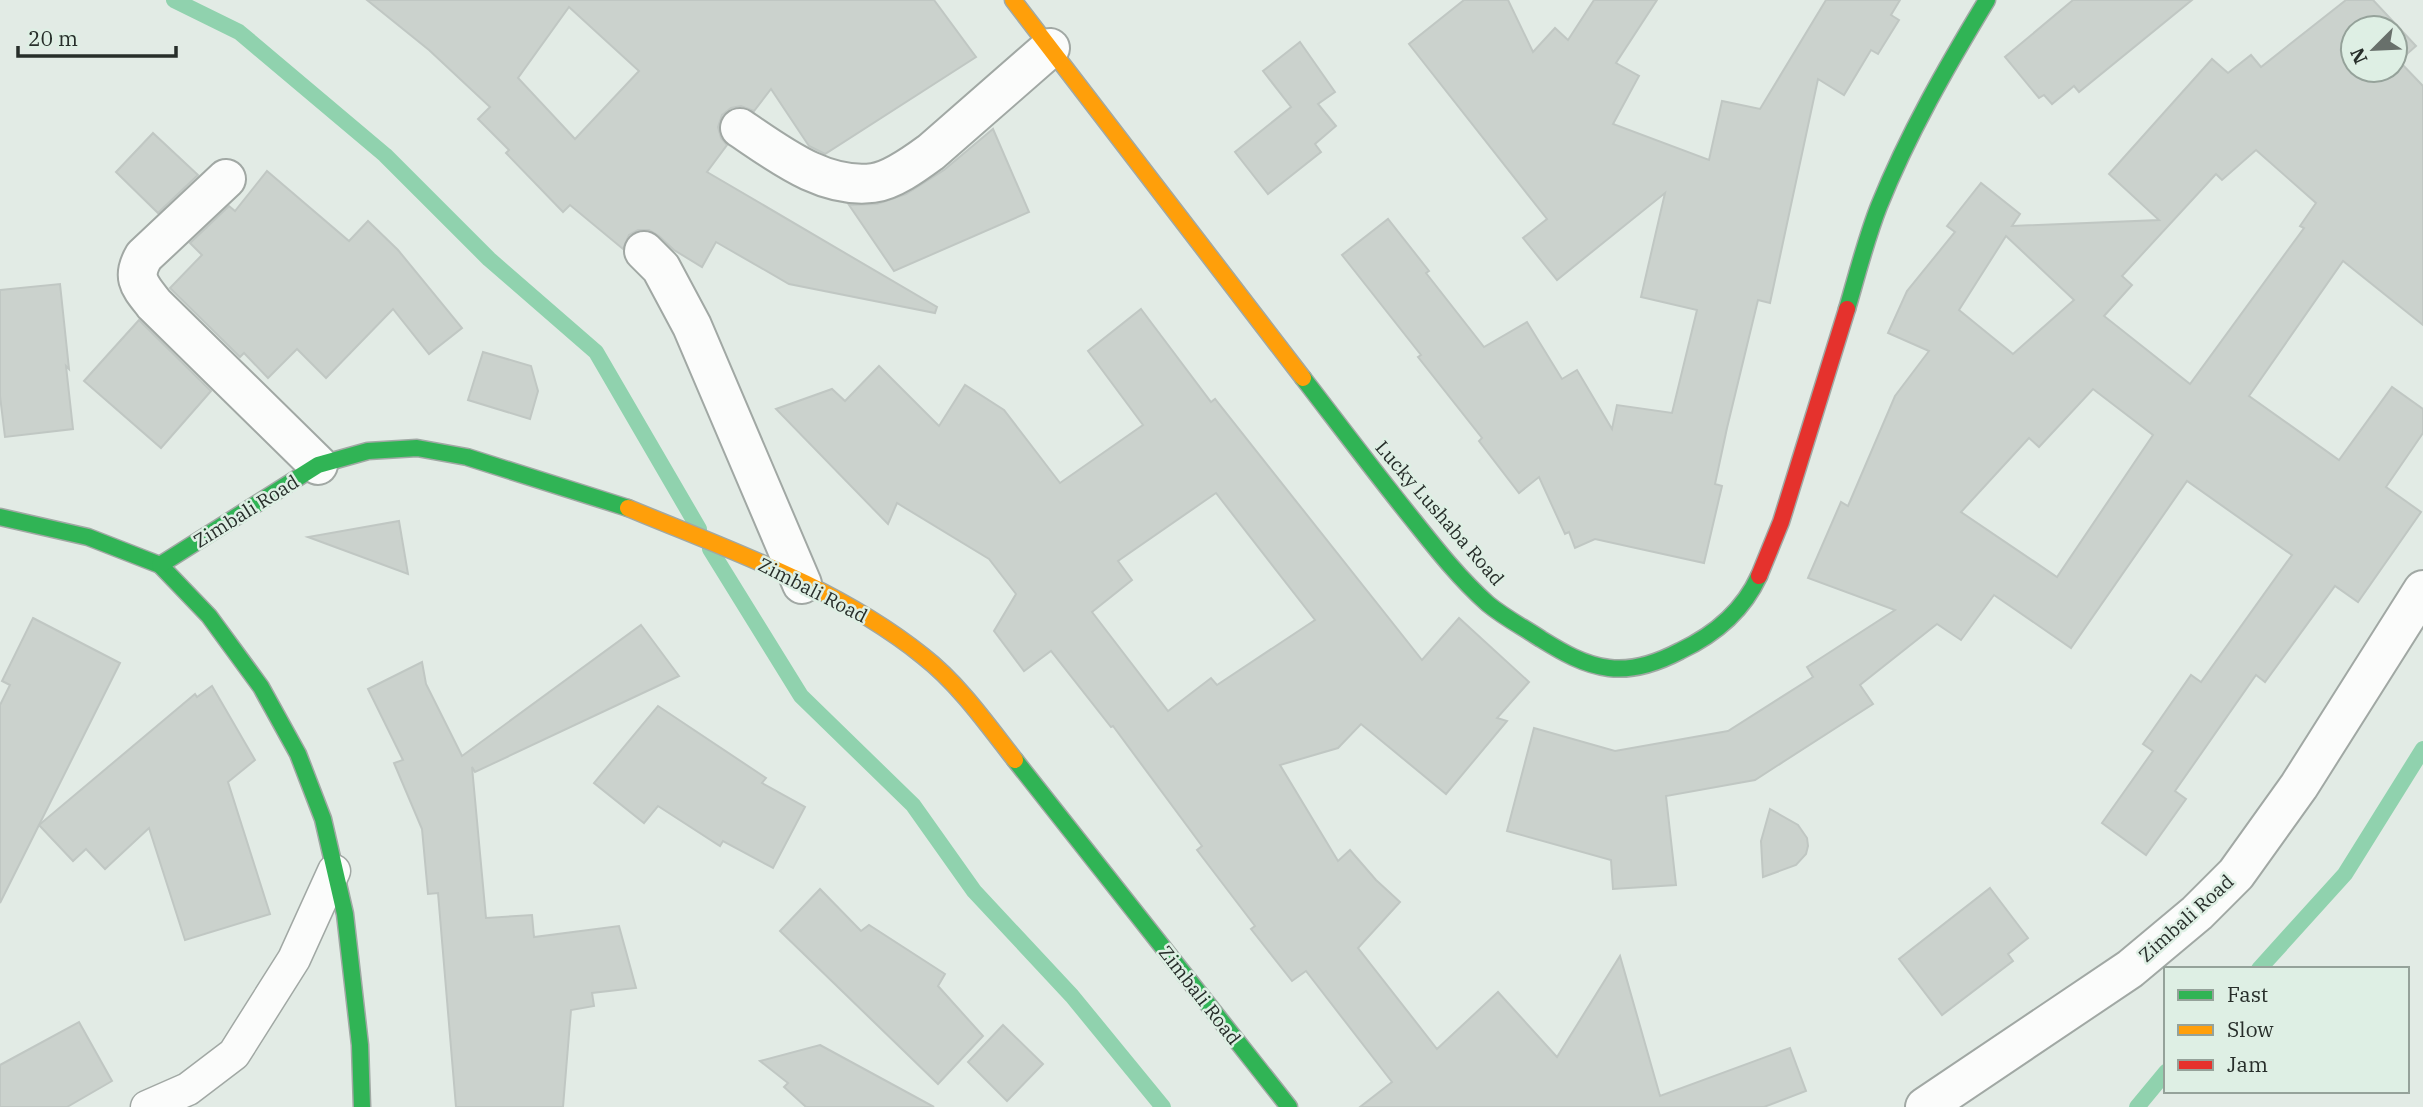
<svg xmlns="http://www.w3.org/2000/svg" width="2423" height="1107" font-family="'IBM Plex Serif',serif">
<style>
.lines{fill:none;stroke-linecap:round;stroke-linejoin:round}
.stream{stroke:#90d2ae;stroke-width:16}
.building{fill:#cbd2cd;stroke:#c0c7c3;stroke-width:2;fill-rule:evenodd}
.lane-casing{stroke:#a1a8a4;stroke-width:35}
.street-casing{stroke:#a1a8a4;stroke-width:42}
.fast-casing{stroke:#a1a8a4;stroke-width:19}
.slow-casing{stroke:#a1a8a4;stroke-width:19}
.jam-casing{stroke:#a1a8a4;stroke-width:19}
.lane{stroke:#fbfcfb;stroke-width:32}
.street{stroke:#fbfcfb;stroke-width:38}
.fast{stroke:#30b455;stroke-width:16}
.slow{stroke:#ff9f0a;stroke-width:16}
.jam{stroke:#e5322d;stroke-width:16}
.labels{text-anchor:middle;dominant-baseline:central;stroke-width:5;stroke-linejoin:round;paint-order:stroke}
.street-label{font-size:19px;fill:#272e2a;stroke:#deefe4}
</style>
<rect width="100%" height="100%" fill="#e2ebe5"/>
<g class="lines">
<g class="stream">
<path d="M 174,0 L 239,32 L 385,155 L 489,259 L 596,352 L 699,529"/>
<path d="M 710,549 L 801,696 L 913,805 L 974,891 L 1072,996 L 1163,1107"/>
<path d="M 2259,969 L 2345,874 L 2423,749"/>
<path d="M 2137,1107 L 2166,1072"/>
</g>
</g>
<g class="building">
<path d="M 367,0 L 934,0 L 976,57 L 825,154 L 809,146 L 771,89 L 754,111 L 741,106 L 731,108 L 722,115 L 718,127 L 721,138 L 727,145 L 707,172 L 937,307 L 935,313 L 789,284 L 716,242 L 702,267 L 674,250 L 659,236 L 649,230 L 638,230 L 629,235 L 623,249 L 570,205 L 563,212 L 506,153 L 509,150 L 478,119 L 490,107 L 429,50 ZM 569,7 L 639,71 L 575,139 L 518,78 Z"/>
<path d="M 1464,0 L 1508,0 L 1533,52 L 1555,28 L 1568,40 L 1594,0 L 1657,0 L 1616,63 L 1639,76 L 1613,124 L 1709,160 L 1722,101 L 1760,109 L 1826,0 L 1900,0 L 1891,15 L 1899,20 L 1878,54 L 1871,50 L 1844,95 L 1818,79 L 1770,303 L 1758,300 L 1727,428 L 1715,484 L 1722,486 L 1704,563 L 1595,539 L 1575,548 L 1569,532 L 1565,534 L 1539,477 L 1519,493 L 1479,441 L 1482,438 L 1418,357 L 1421,355 L 1342,255 L 1388,219 L 1429,271 L 1426,273 L 1484,347 L 1527,322 L 1562,379 L 1577,370 L 1612,429 L 1617,405 L 1672,413 L 1697,310 L 1641,297 L 1665,193 L 1557,280 L 1523,238 L 1547,219 L 1409,44 Z"/>
<path d="M 2073,0 L 2192,0 L 2079,92 L 2074,86 L 2052,104 L 2044,95 L 2039,98 L 2005,57 Z"/>
<path d="M 2346,0 L 2373,0 L 2416,46 L 2399,61 L 2423,86 L 2423,325 L 2343,261 L 2249,396 L 2339,460 L 2392,387 L 2423,409 L 2423,433 L 2386,487 L 2421,512 L 2358,602 L 2335,586 L 2265,682 L 2256,675 L 2175,791 L 2186,799 L 2146,855 L 2102,823 L 2153,751 L 2143,744 L 2191,675 L 2201,682 L 2292,555 L 2187,481 L 2071,648 L 1994,595 L 1961,640 L 1937,624 L 1860,685 L 1873,704 L 1755,780 L 1666,796 L 1676,885 L 1613,889 L 1611,860 L 1507,831 L 1534,728 L 1615,751 L 1728,731 L 1813,677 L 1807,667 L 1895,610 L 1808,578 L 1841,502 L 1848,506 L 1895,396 L 1929,351 L 1888,333 L 1907,291 L 1955,232 L 1947,226 L 1981,183 L 2020,214 L 2012,226 L 2159,220 L 2109,174 L 2212,59 L 2228,73 L 2251,55 L 2261,67 ZM 2353,28 L 2395,28 L 2395,70 L 2353,70 ZM 2256,150 L 2316,203 L 2300,226 L 2304,228 L 2190,384 L 2104,316 L 2132,285 L 2122,276 L 2216,174 L 2222,180 ZM 2006,236 L 2074,300 L 2013,354 L 1959,310 ZM 2093,389 L 2153,435 L 2057,577 L 1961,512 L 2029,438 L 2039,447 Z"/>
<path d="M 1300,42 L 1335,92 L 1318,104 L 1336,126 L 1315,144 L 1321,152 L 1268,194 L 1235,152 L 1291,107 L 1263,71 Z"/>
<path d="M 993,129 L 1029,212 L 894,271 L 849,205 L 877,204 L 906,194 L 944,170 Z"/>
<path d="M 153,133 L 198,175 L 158,213 L 116,172 Z"/>
<path d="M 267,171 L 349,241 L 368,221 L 398,250 L 462,328 L 429,354 L 393,309 L 326,378 L 297,349 L 268,378 L 244,353 L 240,357 L 170,288 L 202,255 L 190,243 L 229,206 L 235,211 Z"/>
<path d="M 60,284 L 69,369 L 66,366 L 73,429 L 5,437 L 0,396 L 0,290 Z"/>
<path d="M 1141,309 L 1211,402 L 1215,399 L 1422,660 L 1459,618 L 1529,682 L 1497,718 L 1507,721 L 1446,794 L 1361,724 L 1338,748 L 1280,765 L 1338,861 L 1350,850 L 1376,880 L 1400,902 L 1358,948 L 1437,1049 L 1498,992 L 1557,1057 L 1620,956 L 1660,1096 L 1790,1048 L 1806,1091 L 1764,1107 L 1360,1107 L 1392,1082 L 1306,971 L 1292,981 L 1251,929 L 1255,926 L 1197,850 L 1202,846 L 1113,726 L 1111,727 L 1051,651 L 1024,671 L 994,631 L 1016,594 L 989,559 L 897,503 L 888,524 L 776,409 L 832,389 L 845,401 L 879,366 L 939,426 L 965,385 L 1004,410 L 1060,483 L 1143,425 L 1088,351 ZM 1216,493 L 1315,620 L 1217,685 L 1211,678 L 1168,711 L 1092,612 L 1132,580 L 1118,561 Z"/>
<path d="M 139,320 L 211,391 L 161,448 L 84,381 Z"/>
<path d="M 483,352 L 531,366 L 538,391 L 530,419 L 468,400 Z"/>
<path d="M 399,521 L 408,574 L 308,537 Z"/>
<path d="M 33,618 L 120,663 L 0,903 L 0,705 L 10,685 L 2,681 Z"/>
<path d="M 641,625 L 679,676 L 475,772 L 472,767 L 486,918 L 532,915 L 534,937 L 619,926 L 636,988 L 592,993 L 594,1006 L 571,1010 L 563,1107 L 456,1107 L 438,893 L 428,894 L 422,829 L 394,763 L 403,760 L 368,689 L 422,662 L 426,684 L 462,756 Z"/>
<path d="M 212,686 L 255,760 L 228,782 L 270,914 L 185,940 L 149,828 L 105,869 L 86,849 L 73,861 L 39,825 L 195,694 L 197,697 Z"/>
<path d="M 658,706 L 766,778 L 762,783 L 805,807 L 773,868 L 723,841 L 720,846 L 658,806 L 644,823 L 594,783 Z"/>
<path d="M 1770,809 L 1798,825 L 1807,838 L 1808,846 L 1806,854 L 1796,865 L 1763,877 L 1761,841 Z"/>
<path d="M 1990,888 L 2028,938 L 2008,954 L 2013,961 L 1942,1015 L 1899,959 Z"/>
<path d="M 820,889 L 861,931 L 869,925 L 945,974 L 938,986 L 983,1036 L 938,1084 L 780,931 Z"/>
<path d="M 79,1022 L 112,1081 L 67,1107 L 0,1107 L 0,1065 Z"/>
<path d="M 1003,1025 L 1043,1064 L 1007,1101 L 968,1062 Z"/>
<path d="M 820,1045 L 934,1107 L 806,1107 L 784,1087 L 788,1083 L 760,1061 Z"/>
</g>
<g class="lines">
<g class="lane-casing">
<path id="lane" d="M 147,1107 L 188,1089 L 234,1054 L 294,959 L 334,871"/>
</g>
<g class="street-casing">
<g id="street">
<path d="M 740,128 C 779,154 823,189 873,183 C 892,181 916,163 931,152 L 1050,48"/>
<path d="M 226,179 L 144,256 C 131,278 140,286 154,304 L 318,465"/>
<path d="M 644,251 L 661,268 L 692,326 L 802,584"/>
<path d="M 1925,1107 L 2130,969 L 2197,913 L 2236,874 L 2299,786 L 2423,590"/>
</g>
</g>
<g class="fast-casing">
<g id="fast">
<path d="M 1847,309 C 1857,275 1866,239 1879,206 C 1908,134 1947,66 1987,0"/>
<path d="M 1303,378 C 1340,426 1376,474 1414,521 C 1437,550 1460,579 1488,604 C 1505,618 1523,627 1541,639 C 1562,652 1584,665 1609,668 C 1633,671 1659,662 1680,651 C 1714,635 1743,611 1759,576"/>
<path d="M 0,517 L 88,537 L 160,565 L 209,616 L 261,687 L 298,754 L 323,819 L 345,914 L 360,1045 L 362,1107"/>
<path d="M 160,565 L 318,465 L 368,451 L 417,448 L 467,457 L 628,508"/>
<path d="M 1015,760 L 1289,1107"/>
</g>
</g>
<g class="slow-casing">
<g id="slow">
<path d="M 1013,0 L 1303,378"/>
<path d="M 628,508 C 729,550 837,587 923,656 C 959,684 987,724 1015,760"/>
</g>
</g>
<g class="jam-casing">
<path id="jam" d="M 1759,576 L 1781,522 L 1847,309"/>
</g>
<use href="#lane" class="lane"/>
<use href="#street" class="street"/>
<use href="#fast" class="fast"/>
<use href="#slow" class="slow"/>
<use href="#jam" class="jam"/>
</g>
<g class="labels">
<g class="street-label">
<text transform="translate(246 511) rotate(-32)">Zimbali Road</text>
<text transform="translate(1440 513) rotate(49)">Lucky Lushaba Road</text>
<text transform="translate(813 590) rotate(27)">Zimbali Road</text>
<text transform="translate(2186 918) rotate(-42)">Zimbali Road</text>
<text transform="translate(1200 995) rotate(52)">Zimbali Road</text>
</g>
</g>
<rect x="2164" y="967" width="245" height="126" fill="#deefe4" stroke="#95a29a" stroke-width="2"/>
<rect x="2178" y="990" width="35" height="10" fill="#30b455" stroke="#95a29a" stroke-width="2"/>
<text x="2227" y="1002" font-size="21" fill="#272e2a">Fast</text>
<rect x="2178" y="1025" width="35" height="10" fill="#ff9f0a" stroke="#95a29a" stroke-width="2"/>
<text x="2227" y="1037" font-size="21" fill="#272e2a">Slow</text>
<rect x="2178" y="1060" width="35" height="10" fill="#e5322d" stroke="#95a29a" stroke-width="2"/>
<text x="2227" y="1072" font-size="21" fill="#272e2a">Jam</text>
<g transform="translate(2374 49) rotate(246)"><circle r="33" fill="#deefe4" stroke="#95a29a" stroke-width="2"/>
<path d="M0-5L12 26L0 18L-12 26Z" fill="#68706b"/>
<text y="-10" font-size="19" font-weight="bold" text-anchor="middle" fill="#272e2a">N</text>
</g>
<path d="M18 46v10h158v-10" fill="none" stroke="#272e2a" stroke-width="3.5"/>
<text x="28" y="46" font-size="21" fill="#272e2a" stroke="#deefe4" stroke-width="5" paint-order="stroke">20 m</text>
</svg>
